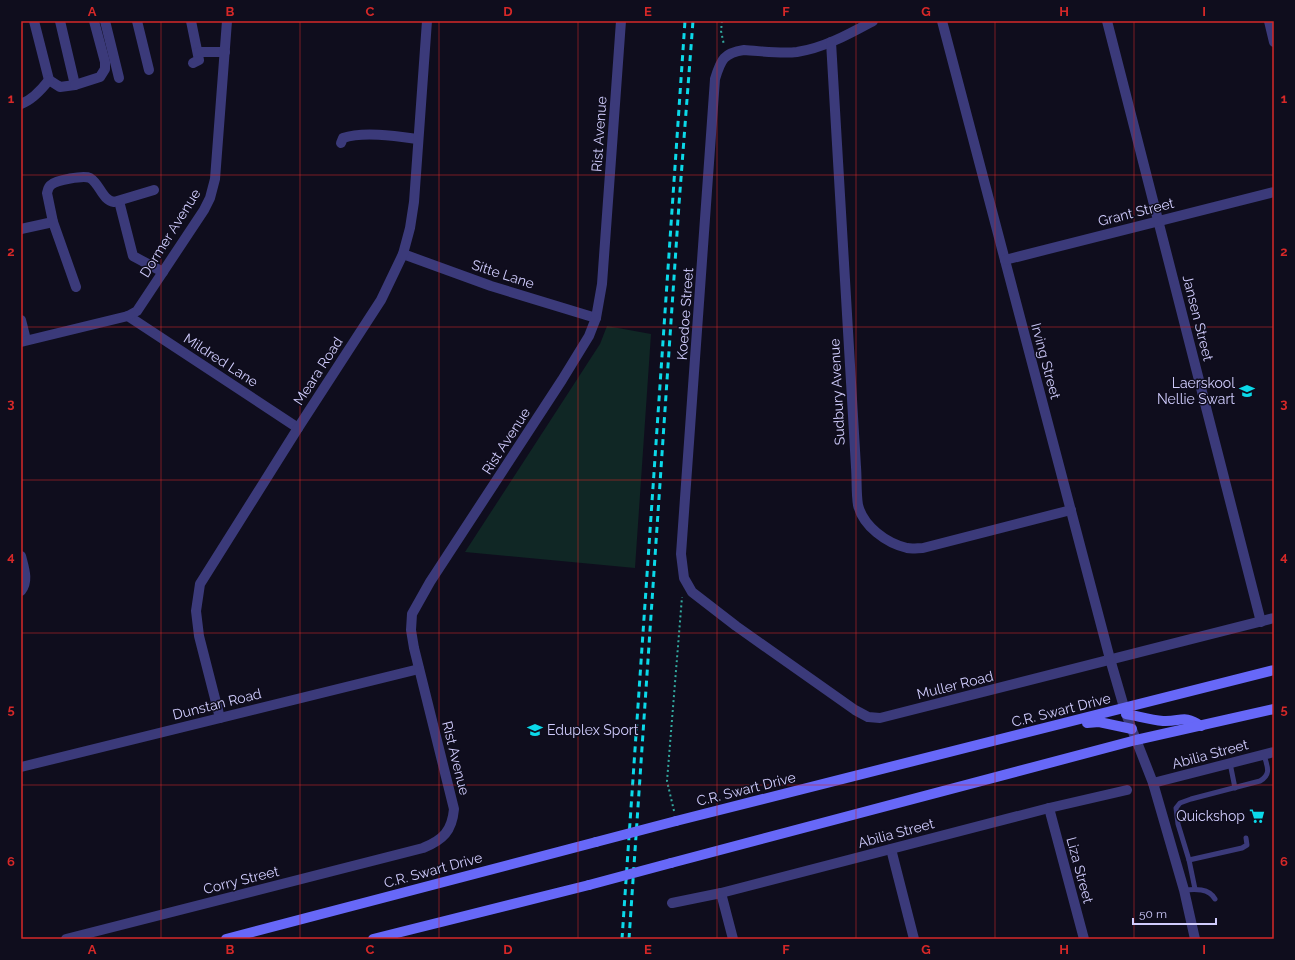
<svg xmlns="http://www.w3.org/2000/svg" width="1295" height="960" font-family="Raleway,sans-serif">
<style>
.pitch{fill:#102725}
.lines{fill:none;stroke-linecap:round;stroke-linejoin:round}
.path{stroke:#33a99f;stroke-width:2;stroke-dasharray:2 3;stroke-linecap:butt}
.service{stroke:#3b3a7a;stroke-width:5}
.minor{stroke:#3b3a7a;stroke-width:10}
.secondary{stroke:#6768f8;stroke-width:10}
.rail{stroke:#0bd9e9;stroke-width:3;stroke-dasharray:6 5;stroke-linecap:butt}
.secondary-bridge{stroke:#6768f8;stroke-width:10}
.grid{fill:none;stroke:#d62828;stroke-width:1;stroke-opacity:0.55}
.labels{text-anchor:middle;dominant-baseline:central;stroke-width:3;stroke-linejoin:round;paint-order:stroke}
.street-label{font-size:14px;fill:#d0ccfd;stroke:#0f0d1d}
.poi-label{font-size:14px;fill:#d0ccfd;stroke:#0f0d1d;text-anchor:end}
.neatline{fill:none;stroke:#d62828;stroke-width:1.5}
.grid-label{font-size:13px;text-anchor:middle;font-weight:bold;fill:#d62828}
</style>
<rect width="100%" height="100%" fill="#0f0d1d"/>
<path class="pitch" d="M 607,326 L 651,334 L 635,568 L 465,552 L 600,344 Z"/>
<g class="lines">
<g class="path">
<path d="M 722,21 L 721,31 L 724,45"/>
<path d="M 674,811 L 667,781 L 682,597"/>
</g>
<g class="service">
<path d="M 1230,763 L 1235,788"/>
<path d="M 1189,860 L 1242,848 L 1247,845 L 1246,838"/>
<path d="M 1195,889 L 1189,860 L 1178,824 L 1176,808 L 1180,803 L 1191,799 L 1260,781 C 1272,774 1267,766 1264,755"/>
<path d="M 1184,890 C 1195,889 1209,888 1215,899"/>
</g>
<g class="minor">
<path d="M 34,21 L 49,80"/>
<path d="M 105,21 L 119,78"/>
<path d="M 137,21 L 149,70"/>
<path d="M 191,21 L 199,60 L 193,63"/>
<path d="M 873,21 C 849,34 824,48 797,52 C 780,54 761,51 744,50 C 724,53 721,59 715,79 L 681,554 L 684,578 L 692,592 L 736,626 L 855,710 L 868,717 L 880,718 L 1274,618"/>
<path d="M 942,21 L 1110,659 L 1126,714 L 1153,783 L 1184,890 L 1195,939"/>
<path d="M 1107,21 L 1261,622"/>
<path d="M 1269,21 L 1274,42"/>
<path d="M 831,42 L 856,467 C 857,479 856,493 858,505 C 863,526 886,543 907,548 C 912,549 918,548 923,548 L 1071,510"/>
<path d="M 198,52 L 225,52"/>
<path d="M 49,80 L 60,87 L 75,85 L 60,21"/>
<path d="M 75,85 L 100,77 L 105,69 L 105,62 L 94,21"/>
<path d="M 21,104 C 32,100 42,89 49,80"/>
<path d="M 341,143 L 343,138 C 363,131 396,136 417,139"/>
<path d="M 119,201 L 133,256 L 163,272"/>
<path d="M 21,229 L 53,222"/>
<path d="M 403,254 L 491,286 L 596,318"/>
<path d="M 1005,260 L 1274,192"/>
<path d="M 76,287 L 53,222 L 47,193 C 48,190 48,187 51,185 C 56,180 84,175 90,178 C 100,184 102,200 114,202 L 154,190"/>
<path d="M 128,316 L 298,428"/>
<path d="M 21,320 L 26,340"/>
<path d="M 21,342 L 128,316 L 137,311 L 204,210 L 210,198 L 215,179 L 227,21"/>
<path d="M 21,556 C 24,568 29,581 21,591"/>
<path d="M 220,718 L 199,636 L 196,611 L 200,584 L 298,428 L 381,300 L 403,254 L 410,228 L 414,202 L 427,21"/>
<path d="M 21,767 L 419,669"/>
<path d="M 1153,783 L 1274,752"/>
<path d="M 1049,808 L 1084,939"/>
<path d="M 891,849 L 914,939"/>
<path d="M 721,893 L 733,939"/>
<path d="M 672,903 L 721,893 L 1049,808 L 1127,790"/>
<path d="M 66,939 L 423,848 C 443,840 452,831 454,809 L 414,648 L 411,630 L 412,614 L 430,582 L 562,380 L 589,336 L 596,318 L 602,284 L 621,21"/>
</g>
<g class="secondary">
<path d="M 1126,714 C 1138,716 1150,720 1163,721 C 1181,722 1184,714 1201,726"/>
<path d="M 1087,723 L 1099,722 L 1132,729"/>
<path d="M 676,821 L 1274,670"/>
<path d="M 671,863 L 1136,740 L 1274,709"/>
<path d="M 226,939 L 596,842"/>
<path d="M 373,939 L 589,885"/>
</g>
<g class="rail">
<path d="M 622,939 L 685,21"/>
<path d="M 629,939 L 679,204 L 693,21"/>
</g>
<g class="secondary-bridge">
<path d="M 596,842 L 676,821"/>
<path d="M 589,885 L 671,863"/>
</g>
</g>
<path class="grid" d="M 161,21 L 161,939M 300,21 L 300,939M 439,21 L 439,939M 578,21 L 578,939M 717,21 L 717,939M 856,21 L 856,939M 995,21 L 995,939M 1134,21 L 1134,939M 21,175 L 1274,175M 21,327 L 1274,327M 21,480 L 1274,480M 21,633 L 1274,633M 21,785 L 1274,785"/>
<defs>
<g id="school-bare" transform="scale(1.2)"><path d="M0-5L7-2L0 1L-7-2ZM-4 1L0 2.5L4 1V4Q0 6-4 4Z" fill="#0bd9e9" stroke="#0f0d1d" stroke-width="2.5" paint-order="stroke"/></g>
<g id="supermarket-bare" transform="scale(1.2)"><path d="M-6-5.5h2.5l.6 2H6L4.5 2H-2.5L-4.4-4H-6ZM-1.5 3.2a1.3 1.3 0 1 0 .1 0ZM3 3.2a1.3 1.3 0 1 0 .1 0Z" fill="#0bd9e9" stroke="#0f0d1d" stroke-width="2.5" paint-order="stroke"/></g>
</defs>
<g fill-rule="evenodd">
<use href="#school-bare" x="1247" y="391"/>
<use href="#school-bare" x="535" y="730"/>
<use href="#supermarket-bare" x="1257" y="816"/>
</g>
<g class="labels">
<g class="street-label">
<text transform="translate(599 134) rotate(-86)">Rist Avenue</text>
<text transform="translate(1136 212) rotate(-14)">Grant Street</text>
<text transform="translate(170 233) rotate(-58)">Dormer Avenue</text>
<text transform="translate(503 274) rotate(18)">Sitte Lane</text>
<text transform="translate(685 314) rotate(-86)">Koedoe Street</text>
<text transform="translate(1198 318) rotate(76)">Jansen Street</text>
<text transform="translate(221 360) rotate(33)">Mildred Lane</text>
<text transform="translate(1046 361) rotate(75)">Irving Street</text>
<text transform="translate(318 371) rotate(-57)">Meara Road</text>
<text transform="translate(837 392) rotate(-93)">Sudbury Avenue</text>
<text transform="translate(506 441) rotate(-57)">Rist Avenue</text>
<text transform="translate(955 685) rotate(-14)">Muller Road</text>
<text transform="translate(217 704) rotate(-14)">Dunstan Road</text>
<text transform="translate(1061 710) rotate(-14)">C.R. Swart Drive</text>
<text transform="translate(1210 754) rotate(-15)">Abilia Street</text>
<text transform="translate(456 758) rotate(76)">Rist Avenue</text>
<text transform="translate(746 789) rotate(-14)">C.R. Swart Drive</text>
<text transform="translate(896 833) rotate(-15)">Abilia Street</text>
<text transform="translate(433 870) rotate(-15)">C.R. Swart Drive</text>
<text transform="translate(1080 870) rotate(75)">Liza Street</text>
<text transform="translate(241 880) rotate(-14)">Corry Street</text>
</g>
<g class="poi-label">
<text x="1235" y="383">Laerskool<tspan x="1235" dy="16">Nellie Swart</tspan></text>
<text x="547" y="730" text-anchor="start">Eduplex Sport</text>
<text x="1245" y="816">Quickshop</text>
</g>
</g>
<rect width="1295" height="960" fill="none" stroke="#0f0d1d" stroke-width="44"/>
<path d="M1133 918v6h83v-6" fill="none" stroke="#d0ccfd" stroke-width="2"/>
<text x="1139" y="918" font-size="12" fill="#d0ccfd" stroke="#0f0d1d" stroke-width="3" paint-order="stroke">50 m</text>
<rect x="22" y="22" width="1251" height="916" class="neatline"/>
<g class="grid-label">
<text x="92" y="16">A</text>
<text x="230" y="16">B</text>
<text x="370" y="16">C</text>
<text x="508" y="16">D</text>
<text x="648" y="16">E</text>
<text x="786" y="16">F</text>
<text x="926" y="16">G</text>
<text x="1064" y="16">H</text>
<text x="1204" y="16">I</text>
<text x="11" y="103">1</text>
<text x="1284" y="103">1</text>
<text x="11" y="256">2</text>
<text x="1284" y="256">2</text>
<text x="11" y="408">3</text>
<text x="1284" y="408">3</text>
<text x="11" y="561">4</text>
<text x="1284" y="561">4</text>
<text x="11" y="714">5</text>
<text x="1284" y="714">5</text>
<text x="11" y="866">6</text>
<text x="1284" y="866">6</text>
<text x="92" y="954">A</text>
<text x="230" y="954">B</text>
<text x="370" y="954">C</text>
<text x="508" y="954">D</text>
<text x="648" y="954">E</text>
<text x="786" y="954">F</text>
<text x="926" y="954">G</text>
<text x="1064" y="954">H</text>
<text x="1204" y="954">I</text>
</g>
</svg>
